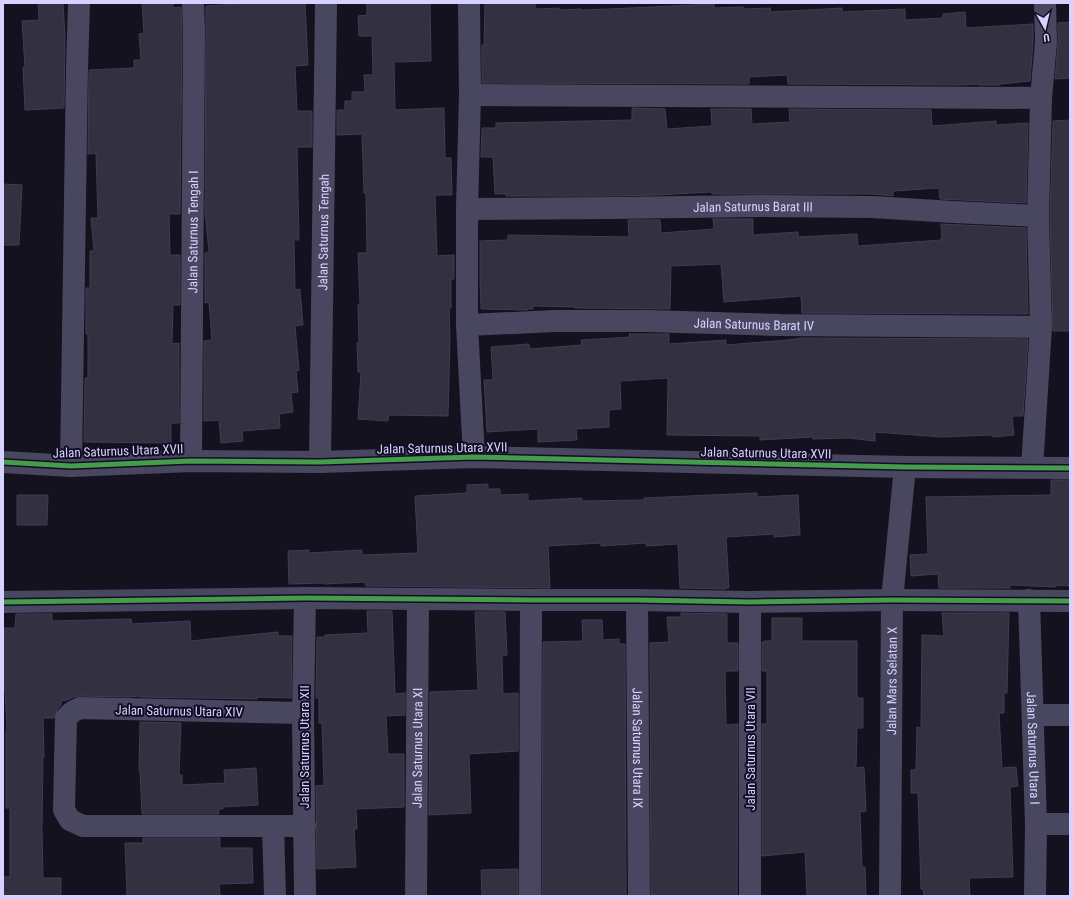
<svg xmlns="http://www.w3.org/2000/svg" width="1073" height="899" font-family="'Roboto Condensed',sans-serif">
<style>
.building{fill:#333041;stroke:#413c53}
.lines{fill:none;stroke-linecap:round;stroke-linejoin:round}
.minor{stroke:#494760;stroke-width:22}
.tertiary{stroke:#494760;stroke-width:22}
.cycleway-casing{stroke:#120d24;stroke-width:8}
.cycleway{stroke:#469c4c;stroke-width:5}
.labels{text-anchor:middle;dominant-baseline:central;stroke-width:4;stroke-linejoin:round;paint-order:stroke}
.street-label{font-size:13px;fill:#d7d1ff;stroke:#120d24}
</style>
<rect width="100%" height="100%" fill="#15121f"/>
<g class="building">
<path d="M 38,3 L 63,3 L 65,36 L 64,108 L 25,110 L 23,67 L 25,67 L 22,21 L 39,20 Z"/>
<path d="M 142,3 L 173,3 L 173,8 L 181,7 L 182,30 L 180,214 L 169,214 L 170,255 L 180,255 L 180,305 L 173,305 L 172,344 L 179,343 L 179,423 L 171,423 L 171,443 L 84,442 L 85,378 L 88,378 L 88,334 L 86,334 L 86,288 L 90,288 L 90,251 L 94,251 L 91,218 L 98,218 L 96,153 L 88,154 L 89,70 L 134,68 L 134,60 L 141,60 L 139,34 L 144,33 Z"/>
<path d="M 253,3 L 305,3 L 308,65 L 295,66 L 297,111 L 312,111 L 312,147 L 297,147 L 299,240 L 294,240 L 295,290 L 300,289 L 303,325 L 295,326 L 299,370 L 296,371 L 298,392 L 291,393 L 293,412 L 279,414 L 280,428 L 242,431 L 243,441 L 221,443 L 219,420 L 204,421 L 204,341 L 212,340 L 209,302 L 205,303 L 205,253 L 209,252 L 205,212 L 206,30 L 206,6 Z"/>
<path d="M 367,3 L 430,3 L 431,61 L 394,62 L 395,110 L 444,108 L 445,158 L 451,158 L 452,195 L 435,195 L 437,256 L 454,255 L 454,279 L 451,279 L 451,308 L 449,308 L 450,338 L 448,416 L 389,415 L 388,421 L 358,419 L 361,372 L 358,372 L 357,343 L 359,343 L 358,305 L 360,305 L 358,253 L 367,253 L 366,193 L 364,193 L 362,134 L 337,135 L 337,110 L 345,110 L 345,101 L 352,101 L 352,92 L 365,92 L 364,75 L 373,75 L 372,36 L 359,36 L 358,16 L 367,15 Z"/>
<path d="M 485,3 L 535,3 L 535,9 L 559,8 L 559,10 L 581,9 L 581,10 L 609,9 L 714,4 L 714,8 L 744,7 L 744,9 L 770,8 L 771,12 L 842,8 L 842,12 L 905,9 L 905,20 L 943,18 L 943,14 L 965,12 L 966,28 L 1033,24 L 1033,42 L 1030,81 L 1000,84 L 1000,85 L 978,85 L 978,84 L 957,85 L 788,84 L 787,75 L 749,77 L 749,84 L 482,83 L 482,45 L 484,45 Z"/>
<path d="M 1070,22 L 1070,78 L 1055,79 L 1058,43 L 1058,23 Z"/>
<path d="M 632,108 L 665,109 L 667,129 L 712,126 L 711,109 L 751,109 L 752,124 L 790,122 L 789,109 L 931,110 L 932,126 L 996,121 L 996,125 L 1028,123 L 1026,203 L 940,199 L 939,188 L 893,191 L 893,196 L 872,194 L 712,194 L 711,192 L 658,195 L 612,196 L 506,196 L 506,194 L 495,194 L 493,157 L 481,157 L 482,128 L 496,128 L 496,123 L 632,120 Z"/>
<path d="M 1070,120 L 1070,331 L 1053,331 L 1050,216 L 1053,121 Z"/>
<path d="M 3,184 L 22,185 L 19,245 L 3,245 Z"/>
<path d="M 713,219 L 753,219 L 753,235 L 798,232 L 798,237 L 857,234 L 858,246 L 941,240 L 941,238 L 942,238 L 941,224 L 1026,228 L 1028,314 L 802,313 L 801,296 L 724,302 L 721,264 L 671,266 L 670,309 L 575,308 L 575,307 L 533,306 L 533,309 L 527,309 L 527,310 L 481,309 L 480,279 L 480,241 L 508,240 L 508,235 L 629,237 L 628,220 L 660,220 L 661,233 L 714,229 Z"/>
<path d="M 629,334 L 669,334 L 669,344 L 726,340 L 726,345 L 787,340 L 802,338 L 1028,339 L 1023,416 L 1012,416 L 1014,435 L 993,437 L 993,435 L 942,437 L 875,432 L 875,441 L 848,438 L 813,439 L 813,437 L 760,440 L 760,436 L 667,435 L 668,378 L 620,381 L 621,409 L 609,410 L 609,427 L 576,429 L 577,440 L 538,442 L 538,429 L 487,432 L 484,380 L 493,380 L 491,347 L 529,344 L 530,349 L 582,345 L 581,340 L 630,337 Z"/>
<path d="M 1051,480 L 1070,480 L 1070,586 L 1056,585 L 1056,587 L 1010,585 L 1010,588 L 939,588 L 938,574 L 911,576 L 910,555 L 928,554 L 926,497 L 1051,495 Z"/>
<path d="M 488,484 L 488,489 L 500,489 L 500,495 L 528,494 L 528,501 L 582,498 L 582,501 L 644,500 L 644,498 L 757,493 L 757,497 L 798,495 L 800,535 L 774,537 L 774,534 L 726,537 L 729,588 L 726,588 L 726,589 L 680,588 L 678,544 L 646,546 L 646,543 L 601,546 L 601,543 L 548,546 L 550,588 L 366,586 L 365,582 L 324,584 L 323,583 L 289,584 L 288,551 L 309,550 L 309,553 L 362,550 L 362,555 L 418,553 L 415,496 L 467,493 L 467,485 Z"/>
<path d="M 17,495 L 48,495 L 47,525 L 17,525 Z"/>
<path d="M 367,611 L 392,611 L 395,694 L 405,693 L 405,715 L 386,716 L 388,754 L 404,754 L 404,807 L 356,809 L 357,829 L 354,829 L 356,867 L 317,869 L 316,786 L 324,785 L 322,723 L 319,723 L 319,698 L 316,698 L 317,637 L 325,637 L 325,635 L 368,633 Z"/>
<path d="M 475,612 L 505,612 L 507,655 L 502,656 L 503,694 L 518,693 L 518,751 L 469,754 L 471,813 L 429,815 L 430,692 L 478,690 Z"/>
<path d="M 681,613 L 727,614 L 727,643 L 738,643 L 738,671 L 725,671 L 726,725 L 738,724 L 737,896 L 651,896 L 650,643 L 669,642 L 667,617 L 681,617 Z"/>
<path d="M 942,613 L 1009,613 L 1007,693 L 1004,693 L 1004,713 L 999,713 L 1002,768 L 1016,767 L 1018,786 L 1010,787 L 1013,877 L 969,878 L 970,896 L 924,896 L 923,889 L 921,889 L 918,793 L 911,793 L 911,770 L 916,770 L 917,727 L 921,728 L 922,635 L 944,636 Z"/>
<path d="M 16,614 L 52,614 L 52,621 L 131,619 L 132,624 L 190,621 L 191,641 L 278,632 L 278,636 L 292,636 L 291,698 L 257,697 L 257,699 L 140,697 L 140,696 L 129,697 L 80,696 L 74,697 L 67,700 L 61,701 L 61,705 L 57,710 L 54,718 L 43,718 L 44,757 L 43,757 L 42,828 L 43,878 L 61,878 L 61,896 L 3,896 L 4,877 L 10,877 L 10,808 L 6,808 L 6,730 L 7,730 L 5,689 L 3,689 L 4,628 L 15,628 Z"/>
<path d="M 772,618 L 802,618 L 802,641 L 857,641 L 857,698 L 863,698 L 863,728 L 857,728 L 856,768 L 864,767 L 866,811 L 860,812 L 862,867 L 865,867 L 866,896 L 807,896 L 805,852 L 762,856 L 762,724 L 767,724 L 767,671 L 762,671 L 762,642 L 764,642 L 764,641 L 772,641 Z"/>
<path d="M 582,620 L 602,620 L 603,640 L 619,639 L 619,644 L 625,644 L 626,896 L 542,896 L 543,642 L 583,641 Z"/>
<path d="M 140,722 L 181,723 L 179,775 L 182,775 L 182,785 L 225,783 L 224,770 L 256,768 L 258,805 L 223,807 L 223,809 L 218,809 L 219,814 L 142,814 L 140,770 L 139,770 Z"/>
<path d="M 143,838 L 220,838 L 220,848 L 252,848 L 253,883 L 219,884 L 220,896 L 127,896 L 125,843 L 143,843 Z"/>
<path d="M 518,869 L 518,896 L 482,896 L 481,870 Z"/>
</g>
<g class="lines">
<g class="minor">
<path d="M 469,3 L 470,95 L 467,209 L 467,325 L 474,457"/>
<path d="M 470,95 L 1041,98"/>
<path id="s1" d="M 467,209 L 612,208 L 759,206 L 872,207 L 953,212 L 1038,216"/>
<path id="s2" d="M 467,325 L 555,321 L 647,321 L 779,325 L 1041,327"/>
<path id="s3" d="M 191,461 L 194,30 L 193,3"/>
<path d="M 320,462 L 474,457 L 905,467 L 1070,468"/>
<path d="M 71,466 L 77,68 L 79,3"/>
<path d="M 1032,468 L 1041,327 L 1038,216 L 1041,98 L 1046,42 L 1045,3"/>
<path id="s4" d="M 637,600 L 639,896"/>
<path id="s5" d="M 1029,600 L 1036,824 L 1035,896"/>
<path d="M 3,602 L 305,598 L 531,600 L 637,600 L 750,602 L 892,600 L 1070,601"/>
<path d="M 750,602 L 750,896"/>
<path d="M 303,713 L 80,708 L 72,712 L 66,718 L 64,810 L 70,820 L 83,826 L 305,826"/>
<path d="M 1033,715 L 1070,715"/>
<path d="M 1036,824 L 1070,824"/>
<path d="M 273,826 L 275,896"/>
<path d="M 305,896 L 303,713 L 305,598"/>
<path id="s6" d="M 416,896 L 418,599"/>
<path d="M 530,896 L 531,600"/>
<path id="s7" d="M 890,896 L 892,600 L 905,467"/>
</g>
<path class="tertiary" id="s8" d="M 3,462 L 71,466 L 191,461 L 320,462 L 326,3"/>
<g class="cycleway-casing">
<g id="cycleway">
<path d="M 3,462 L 71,466 L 191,461 L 320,462 L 474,457 L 905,467 L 1070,468"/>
<path d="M 3,602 L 305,598 L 531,600 L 637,600 L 750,602 L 892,600 L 1070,601"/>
</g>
</g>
<use href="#cycleway" class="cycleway"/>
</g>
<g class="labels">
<g class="street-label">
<text stroke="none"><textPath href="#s1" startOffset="286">Jalan Saturnus Barat III</textPath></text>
<text stroke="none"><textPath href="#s3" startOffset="229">Jalan Saturnus Tengah I</textPath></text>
<text stroke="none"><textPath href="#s8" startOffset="547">Jalan Saturnus Tengah</textPath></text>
<text stroke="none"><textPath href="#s2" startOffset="287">Jalan Saturnus Barat IV</textPath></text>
<text transform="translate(442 448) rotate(-1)">Jalan Saturnus Utara XVII</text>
<text transform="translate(118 451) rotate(-2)">Jalan Saturnus Utara XVII</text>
<text transform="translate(766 453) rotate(1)">Jalan Saturnus Utara XVII</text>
<text stroke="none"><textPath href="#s7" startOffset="215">Jalan Mars Selatan X</textPath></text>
<text transform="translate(179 711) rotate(1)">Jalan Saturnus Utara XIV</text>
<text transform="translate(304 747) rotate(-90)">Jalan Saturnus Utara XII</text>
<text stroke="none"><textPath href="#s6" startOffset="148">Jalan Saturnus Utara XI</textPath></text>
<text stroke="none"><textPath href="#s4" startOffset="148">Jalan Saturnus Utara IX</textPath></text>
<text stroke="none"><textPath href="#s5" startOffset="148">Jalan Saturnus Utara I</textPath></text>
<text transform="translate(750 749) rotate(-90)">Jalan Saturnus Utara VII</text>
</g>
</g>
<rect width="1073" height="899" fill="none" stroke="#d7d1ff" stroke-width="8"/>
<g transform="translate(1045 28) rotate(172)" stroke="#120d24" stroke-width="3" paint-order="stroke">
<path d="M0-3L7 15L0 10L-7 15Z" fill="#d7d1ff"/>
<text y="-6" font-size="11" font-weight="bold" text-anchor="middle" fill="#d7d1ff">U</text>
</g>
</svg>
